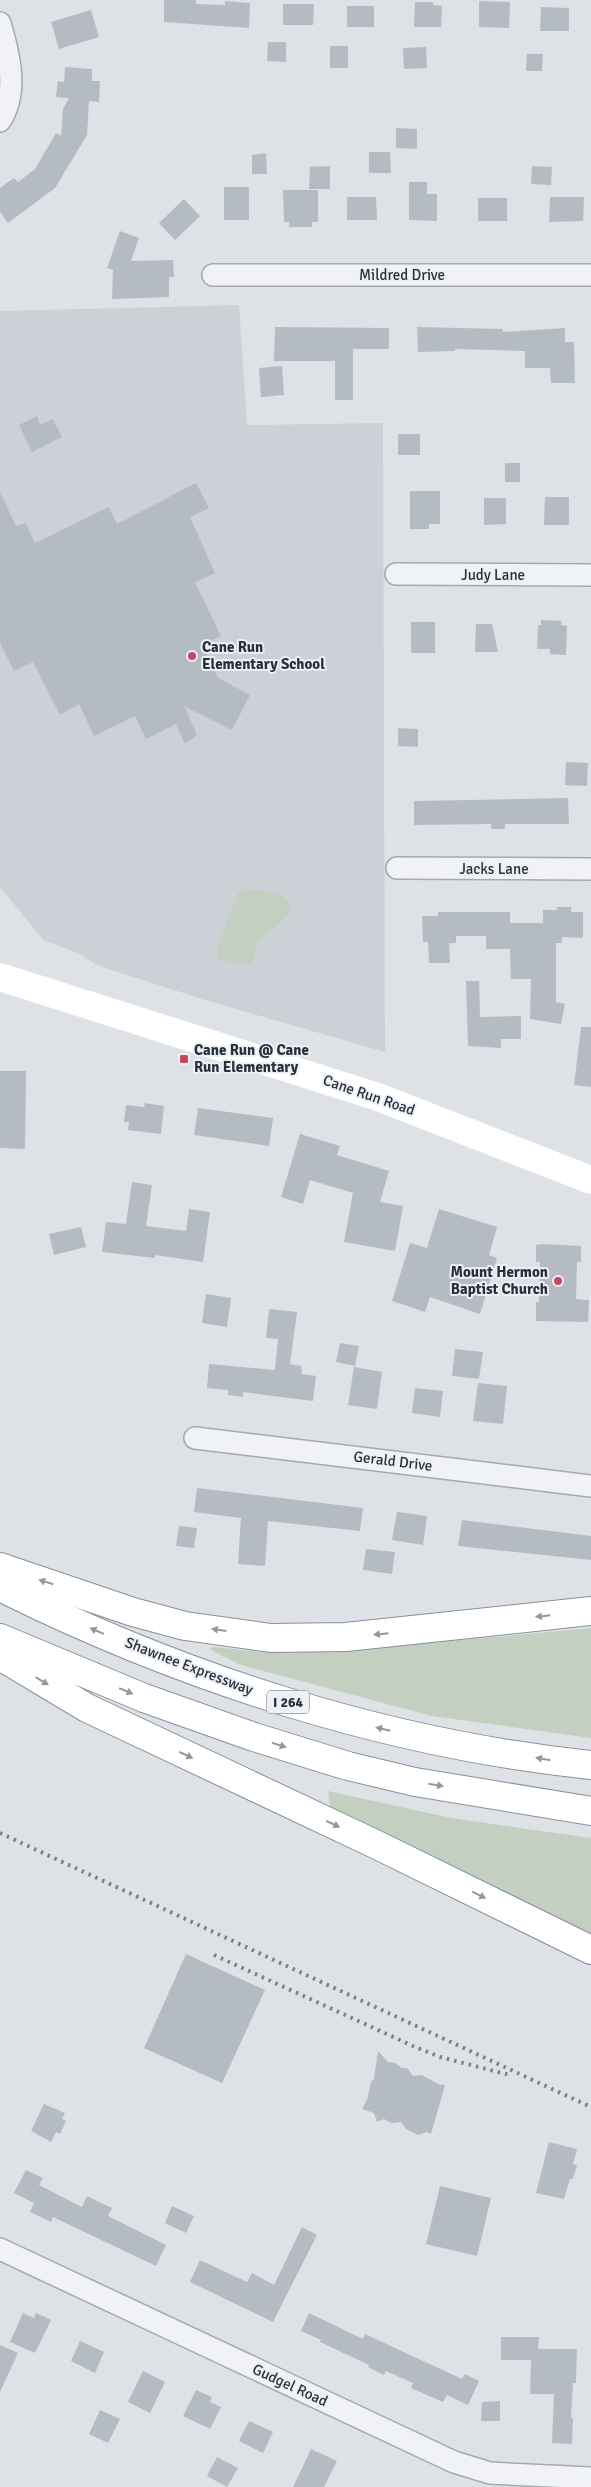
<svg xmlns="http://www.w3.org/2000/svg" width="591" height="2487" font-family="Signika,sans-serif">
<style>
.built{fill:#ccd1d8}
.green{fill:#c4d0bf}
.building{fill:#b5bbc3}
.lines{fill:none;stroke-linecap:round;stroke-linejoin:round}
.street-casing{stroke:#a4a9b0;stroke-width:24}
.highway-casing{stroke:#86909c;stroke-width:30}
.street{stroke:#f0f2f5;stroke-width:21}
.secondary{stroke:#fff;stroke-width:28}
.highway{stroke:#fff;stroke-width:28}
.rail{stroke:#78828f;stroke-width:4;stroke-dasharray:2.5 5;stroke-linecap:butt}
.oneway{fill:#94989e}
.poi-dot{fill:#c64862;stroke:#edf0f4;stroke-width:2}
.labels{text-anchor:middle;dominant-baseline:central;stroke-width:4;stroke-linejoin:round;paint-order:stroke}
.shield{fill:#edf0f4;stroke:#636a73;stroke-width:1}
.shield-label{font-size:14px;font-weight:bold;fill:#28303c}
.street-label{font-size:15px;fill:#28303c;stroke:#edf0f4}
.poi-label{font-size:15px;font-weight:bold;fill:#28303c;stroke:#edf0f4;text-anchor:start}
</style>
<rect width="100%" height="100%" fill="#dee2e6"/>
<path class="built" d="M 239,305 L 247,425 L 383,423 L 385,1052 L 205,1000 L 99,966 L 78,953 L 43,940 L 0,887 L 0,311 Z"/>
<g class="green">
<path d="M 241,889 C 253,889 300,891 289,913 C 283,924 268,930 260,940 C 256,947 253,958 250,966 L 217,959 L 218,945 L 238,892 Z"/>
<path d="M 591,1628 L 591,1738 L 432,1716 L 241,1665 L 211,1650 L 211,1647 L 215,1647 L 271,1653 L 475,1639 Z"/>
<path d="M 328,1791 L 451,1818 L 591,1838 L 591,1934 L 330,1808 Z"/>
</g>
<g class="building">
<path d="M 164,0 L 196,0 L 196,4 L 225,5 L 225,1 L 250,3 L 249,28 L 164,22 Z"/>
<path d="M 479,1 L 510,2 L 509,28 L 479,27 Z"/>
<path d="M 415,2 L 433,2 L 433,5 L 442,6 L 441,27 L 414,27 Z"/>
<path d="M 283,4 L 314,4 L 313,25 L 283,25 Z"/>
<rect x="347" y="6" width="27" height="21"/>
<path d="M 541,7 L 569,8 L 569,31 L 540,31 Z"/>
<path d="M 91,10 L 99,37 L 59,49 L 51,22 Z"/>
<path d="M 268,42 L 286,42 L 286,62 L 267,61 Z"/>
<rect x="330" y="46" width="18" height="22"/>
<path d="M 426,47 L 427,68 L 404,69 L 403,48 Z"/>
<path d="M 527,54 L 543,54 L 542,71 L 526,71 Z"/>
<path d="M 65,67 L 92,69 L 92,81 L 100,81 L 99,102 L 89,101 L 87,135 L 55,188 L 8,223 L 0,212 L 0,188 L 14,178 L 18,182 L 35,169 L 56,133 L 61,136 L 63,109 L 69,98 L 56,97 L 58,81 L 64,82 Z"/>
<path d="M 396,128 L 417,129 L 417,149 L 396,148 Z"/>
<path d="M 369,152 L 390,152 L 391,173 L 369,173 Z"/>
<path d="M 266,153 L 267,174 L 252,174 L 252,155 Z"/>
<path d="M 330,166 L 330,189 L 309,189 L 310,167 Z"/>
<path d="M 532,166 L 552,167 L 551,185 L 531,184 Z"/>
<path d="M 409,182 L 427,182 L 427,194 L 437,194 L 437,221 L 409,220 Z"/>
<rect x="224" y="187" width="25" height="33"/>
<path d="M 283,190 L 318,190 L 318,222 L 312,222 L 312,227 L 289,227 L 289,222 L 284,222 Z"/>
<path d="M 347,197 L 376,197 L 377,220 L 347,220 Z"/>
<path d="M 550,197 L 584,197 L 583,221 L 549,222 Z"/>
<rect x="478" y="198" width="29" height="23"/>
<path d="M 184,199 L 200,216 L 175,240 L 159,223 Z"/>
<path d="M 120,231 L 139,238 L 131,261 L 173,260 L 174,277 L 169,277 L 169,297 L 112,299 L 113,270 L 107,268 Z"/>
<path d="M 275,327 L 389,328 L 389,349 L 353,349 L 353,400 L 335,400 L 335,361 L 274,361 Z"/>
<path d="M 417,327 L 503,329 L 503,332 L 565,328 L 565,342 L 574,342 L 575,383 L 551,383 L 550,368 L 525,368 L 525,351 L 455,349 L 455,351 L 418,352 Z"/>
<path d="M 282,366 L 284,395 L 261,397 L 259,368 Z"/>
<path d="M 37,416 L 40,425 L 53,419 L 62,437 L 32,452 L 19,425 Z"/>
<rect x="398" y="434" width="22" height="21"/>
<rect x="505" y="463" width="15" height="19"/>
<path d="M 196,483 L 209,508 L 190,517 L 215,573 L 195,582 L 221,636 L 202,645 L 218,678 L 250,695 L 232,730 L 184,706 L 197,735 L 185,744 L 176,724 L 146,739 L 135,716 L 94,736 L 79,704 L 60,715 L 33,662 L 14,671 L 0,643 L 0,492 L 16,526 L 26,523 L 35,543 L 109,507 L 117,524 Z"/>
<path d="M 410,491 L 440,491 L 440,524 L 429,524 L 429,529 L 410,529 Z"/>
<path d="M 545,497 L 569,497 L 569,525 L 544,525 Z"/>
<path d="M 484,498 L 506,498 L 506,524 L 484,525 Z"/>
<path d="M 541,620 L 562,621 L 561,625 L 567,626 L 566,655 L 550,654 L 550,649 L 537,649 L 538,625 L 541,625 Z"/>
<rect x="411" y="622" width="24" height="31"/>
<path d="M 476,624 L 492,624 L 498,652 L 475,652 Z"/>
<path d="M 398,728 L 418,729 L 418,747 L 398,746 Z"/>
<path d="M 566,762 L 588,763 L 587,786 L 565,785 Z"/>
<path d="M 568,798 L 569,824 L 505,824 L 505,829 L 491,829 L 491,824 L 414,825 L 414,801 Z"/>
<path d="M 557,907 L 571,907 L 571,912 L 583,912 L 583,938 L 562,937 L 562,943 L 556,943 L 556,1002 L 565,1004 L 561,1024 L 530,1019 L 531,979 L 511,979 L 510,949 L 486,949 L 486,936 L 456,936 L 456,943 L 449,943 L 450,963 L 429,963 L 428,942 L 423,942 L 422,916 L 438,916 L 438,912 L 510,912 L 510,923 L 543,923 L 543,910 L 557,910 Z"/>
<path d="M 466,981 L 479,981 L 480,1017 L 521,1016 L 521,1039 L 501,1039 L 501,1048 L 468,1046 Z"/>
<path d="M 581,1027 L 591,1027 L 591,1087 L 574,1085 Z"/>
<path d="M 0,1071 L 26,1071 L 25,1149 L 0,1148 Z"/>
<path d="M 145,1103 L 164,1106 L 161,1134 L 128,1130 L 129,1122 L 124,1122 L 126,1105 L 144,1107 Z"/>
<path d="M 198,1108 L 273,1118 L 269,1146 L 194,1135 Z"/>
<path d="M 300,1134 L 340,1146 L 337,1155 L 389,1171 L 380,1202 L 403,1206 L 395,1251 L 344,1242 L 353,1193 L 310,1180 L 303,1204 L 281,1197 Z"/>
<path d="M 132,1182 L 152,1185 L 146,1226 L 186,1231 L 189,1209 L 210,1212 L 203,1262 L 155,1255 L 155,1258 L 102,1252 L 106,1222 L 126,1224 Z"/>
<path d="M 439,1209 L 497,1227 L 489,1255 L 497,1258 L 480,1314 L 430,1297 L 425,1312 L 392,1301 L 410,1243 L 427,1248 Z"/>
<path d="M 81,1227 L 86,1247 L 54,1255 L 49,1234 Z"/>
<path d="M 541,1244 L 581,1246 L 581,1262 L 577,1262 L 576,1299 L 589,1300 L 588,1322 L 536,1321 L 536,1302 L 539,1302 L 540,1262 L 536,1262 L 536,1245 Z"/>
<path d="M 206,1294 L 231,1298 L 227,1327 L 202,1323 Z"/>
<path d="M 269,1309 L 297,1312 L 290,1364 L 301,1366 L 302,1374 L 316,1376 L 313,1401 L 243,1392 L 243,1397 L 228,1395 L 228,1390 L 207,1388 L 209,1364 L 275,1370 L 278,1339 L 266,1338 Z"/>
<path d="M 340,1343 L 359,1346 L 355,1366 L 336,1362 Z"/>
<path d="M 455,1349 L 483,1352 L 479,1379 L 452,1376 Z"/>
<path d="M 354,1367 L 382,1372 L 377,1409 L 348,1405 Z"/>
<path d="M 478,1383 L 507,1386 L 503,1424 L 473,1421 Z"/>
<path d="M 415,1388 L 443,1391 L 440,1417 L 412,1413 Z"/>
<path d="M 197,1488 L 363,1508 L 360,1531 L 268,1521 L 265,1566 L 238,1564 L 241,1518 L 194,1512 Z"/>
<path d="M 397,1512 L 427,1516 L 423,1545 L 392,1540 Z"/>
<path d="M 462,1520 L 591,1536 L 591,1560 L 458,1546 Z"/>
<path d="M 179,1526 L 197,1528 L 194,1548 L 176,1546 Z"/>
<path d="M 366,1549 L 395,1552 L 392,1574 L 363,1570 Z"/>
<path d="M 186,1954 L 265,1990 L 222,2083 L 144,2048 Z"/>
<path d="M 378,2051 L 388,2062 L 395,2063 L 402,2068 L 407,2068 L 413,2076 L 422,2075 L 438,2084 L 445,2085 L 431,2134 L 427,2132 L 418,2135 L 406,2129 L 401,2122 L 391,2123 L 384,2119 L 377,2122 L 374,2113 L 362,2109 L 367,2100 L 371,2082 L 374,2079 Z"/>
<path d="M 44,2104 L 65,2113 L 62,2119 L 66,2121 L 60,2134 L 56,2132 L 51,2142 L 31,2131 Z"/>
<path d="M 549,2142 L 577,2149 L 573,2164 L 577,2165 L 573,2179 L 570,2179 L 564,2199 L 536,2193 Z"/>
<path d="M 26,2170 L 43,2178 L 39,2185 L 82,2207 L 87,2196 L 112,2208 L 108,2216 L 166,2245 L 156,2266 L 53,2217 L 51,2222 L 30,2212 L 34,2203 L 14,2193 Z"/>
<path d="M 440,2186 L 491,2198 L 477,2256 L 426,2244 Z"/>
<path d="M 172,2206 L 194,2216 L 186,2233 L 165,2223 Z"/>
<path d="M 302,2227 L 317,2235 L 273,2322 L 190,2282 L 200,2260 L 247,2282 L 252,2273 L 274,2285 Z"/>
<path d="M 23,2313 L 34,2318 L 36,2313 L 51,2320 L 35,2353 L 10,2342 Z"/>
<path d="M 309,2313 L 363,2339 L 365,2334 L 462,2379 L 465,2374 L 479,2381 L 468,2405 L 447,2395 L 443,2402 L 411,2388 L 413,2383 L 386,2371 L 384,2375 L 368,2367 L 369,2365 L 320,2342 L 321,2340 L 301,2331 Z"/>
<path d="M 501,2337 L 539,2337 L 538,2349 L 577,2349 L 576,2383 L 573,2383 L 571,2418 L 573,2418 L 572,2444 L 552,2443 L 554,2394 L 530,2394 L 531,2360 L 501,2360 Z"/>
<path d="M 80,2341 L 104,2352 L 95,2373 L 71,2361 Z"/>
<path d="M 0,2345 L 18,2353 L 0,2392 Z"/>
<path d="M 143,2371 L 165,2382 L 150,2413 L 128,2402 Z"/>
<path d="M 196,2390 L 212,2397 L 210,2402 L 221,2407 L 210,2429 L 183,2416 Z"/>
<path d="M 500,2401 L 500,2421 L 481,2421 L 482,2402 Z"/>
<path d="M 100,2410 L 120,2419 L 108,2443 L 89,2434 Z"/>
<path d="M 249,2421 L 273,2432 L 263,2453 L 239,2441 Z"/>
<path d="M 311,2449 L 337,2461 L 324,2487 L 293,2487 Z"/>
<path d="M 217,2457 L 238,2468 L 227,2487 L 207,2476 Z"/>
</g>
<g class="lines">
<g class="street-casing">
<g id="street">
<path d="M 0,23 C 9,54 19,92 0,121"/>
<path d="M 213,275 L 591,275"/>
<path d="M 396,574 L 591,575"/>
<path d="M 397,868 L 591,869"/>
<path d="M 195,1438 L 591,1486"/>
<path d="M 0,2249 L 454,2462 L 490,2473 L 591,2478"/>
</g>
</g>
<g class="highway-casing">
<g id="highway">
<path d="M 0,1567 L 133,1612 L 185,1626 L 271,1638 L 346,1637 L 591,1611"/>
<path d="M 0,1587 C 183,1678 387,1744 591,1765"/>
<path d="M 0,1638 L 144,1698 L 254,1737 L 348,1766 L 415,1782 L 591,1811"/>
<path d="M 0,1656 L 87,1708 L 375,1844 L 591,1950"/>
</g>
</g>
<use href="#street" class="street"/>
<path class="secondary" d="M 0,977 L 378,1097 L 591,1180"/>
<use href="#highway" class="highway"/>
<g class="rail">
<path d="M 0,1833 L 591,2107"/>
<path d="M 214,1955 L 413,2046 L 440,2057 L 510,2075"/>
</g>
</g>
<defs><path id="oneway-solid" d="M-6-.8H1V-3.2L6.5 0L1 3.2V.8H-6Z" transform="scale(1.25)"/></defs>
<g class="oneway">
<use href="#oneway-solid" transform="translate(46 1582) rotate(-162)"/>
<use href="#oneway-solid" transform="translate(543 1616) rotate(174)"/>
<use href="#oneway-solid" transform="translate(219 1630) rotate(-172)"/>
<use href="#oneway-solid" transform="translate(97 1631) rotate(-157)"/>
<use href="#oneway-solid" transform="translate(381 1634) rotate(174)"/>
<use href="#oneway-solid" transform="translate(42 1681) rotate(31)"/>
<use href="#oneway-solid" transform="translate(126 1691) rotate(23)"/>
<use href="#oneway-solid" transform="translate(383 1729) rotate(-167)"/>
<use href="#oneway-solid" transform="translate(279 1745) rotate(17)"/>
<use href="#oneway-solid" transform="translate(186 1755) rotate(25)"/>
<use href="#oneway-solid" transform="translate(543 1759) rotate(-170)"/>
<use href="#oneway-solid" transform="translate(436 1785) rotate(9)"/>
<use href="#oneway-solid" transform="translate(333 1824) rotate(25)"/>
<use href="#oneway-solid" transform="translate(479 1895) rotate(26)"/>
</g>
<g class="poi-dot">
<circle cx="192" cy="656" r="5"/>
<rect x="179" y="1054" width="10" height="10" rx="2.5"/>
<circle cx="558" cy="1281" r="5"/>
</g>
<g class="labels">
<rect class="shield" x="267" y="1690.5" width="42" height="23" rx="4"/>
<g class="shield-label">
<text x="288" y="1702">I 264</text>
</g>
<g class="street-label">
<text x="402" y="275">Mildred Drive</text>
<text x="493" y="575">Judy Lane</text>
<text x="494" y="869">Jacks Lane</text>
<text transform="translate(369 1095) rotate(19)">Cane Run Road</text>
<text transform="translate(393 1461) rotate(7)">Gerald Drive</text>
<text transform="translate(189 1666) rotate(21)">Shawnee Expressway</text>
<text transform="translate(290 2385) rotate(25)">Gudgel Road</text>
</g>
<g class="poi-label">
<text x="202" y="647">Cane Run<tspan x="202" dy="17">Elementary School</tspan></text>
<text x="194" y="1050">Cane Run @ Cane<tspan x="194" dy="17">Run Elementary</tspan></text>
<text x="548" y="1272" text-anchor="end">Mount Hermon<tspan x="548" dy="17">Baptist Church</tspan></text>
</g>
</g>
</svg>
